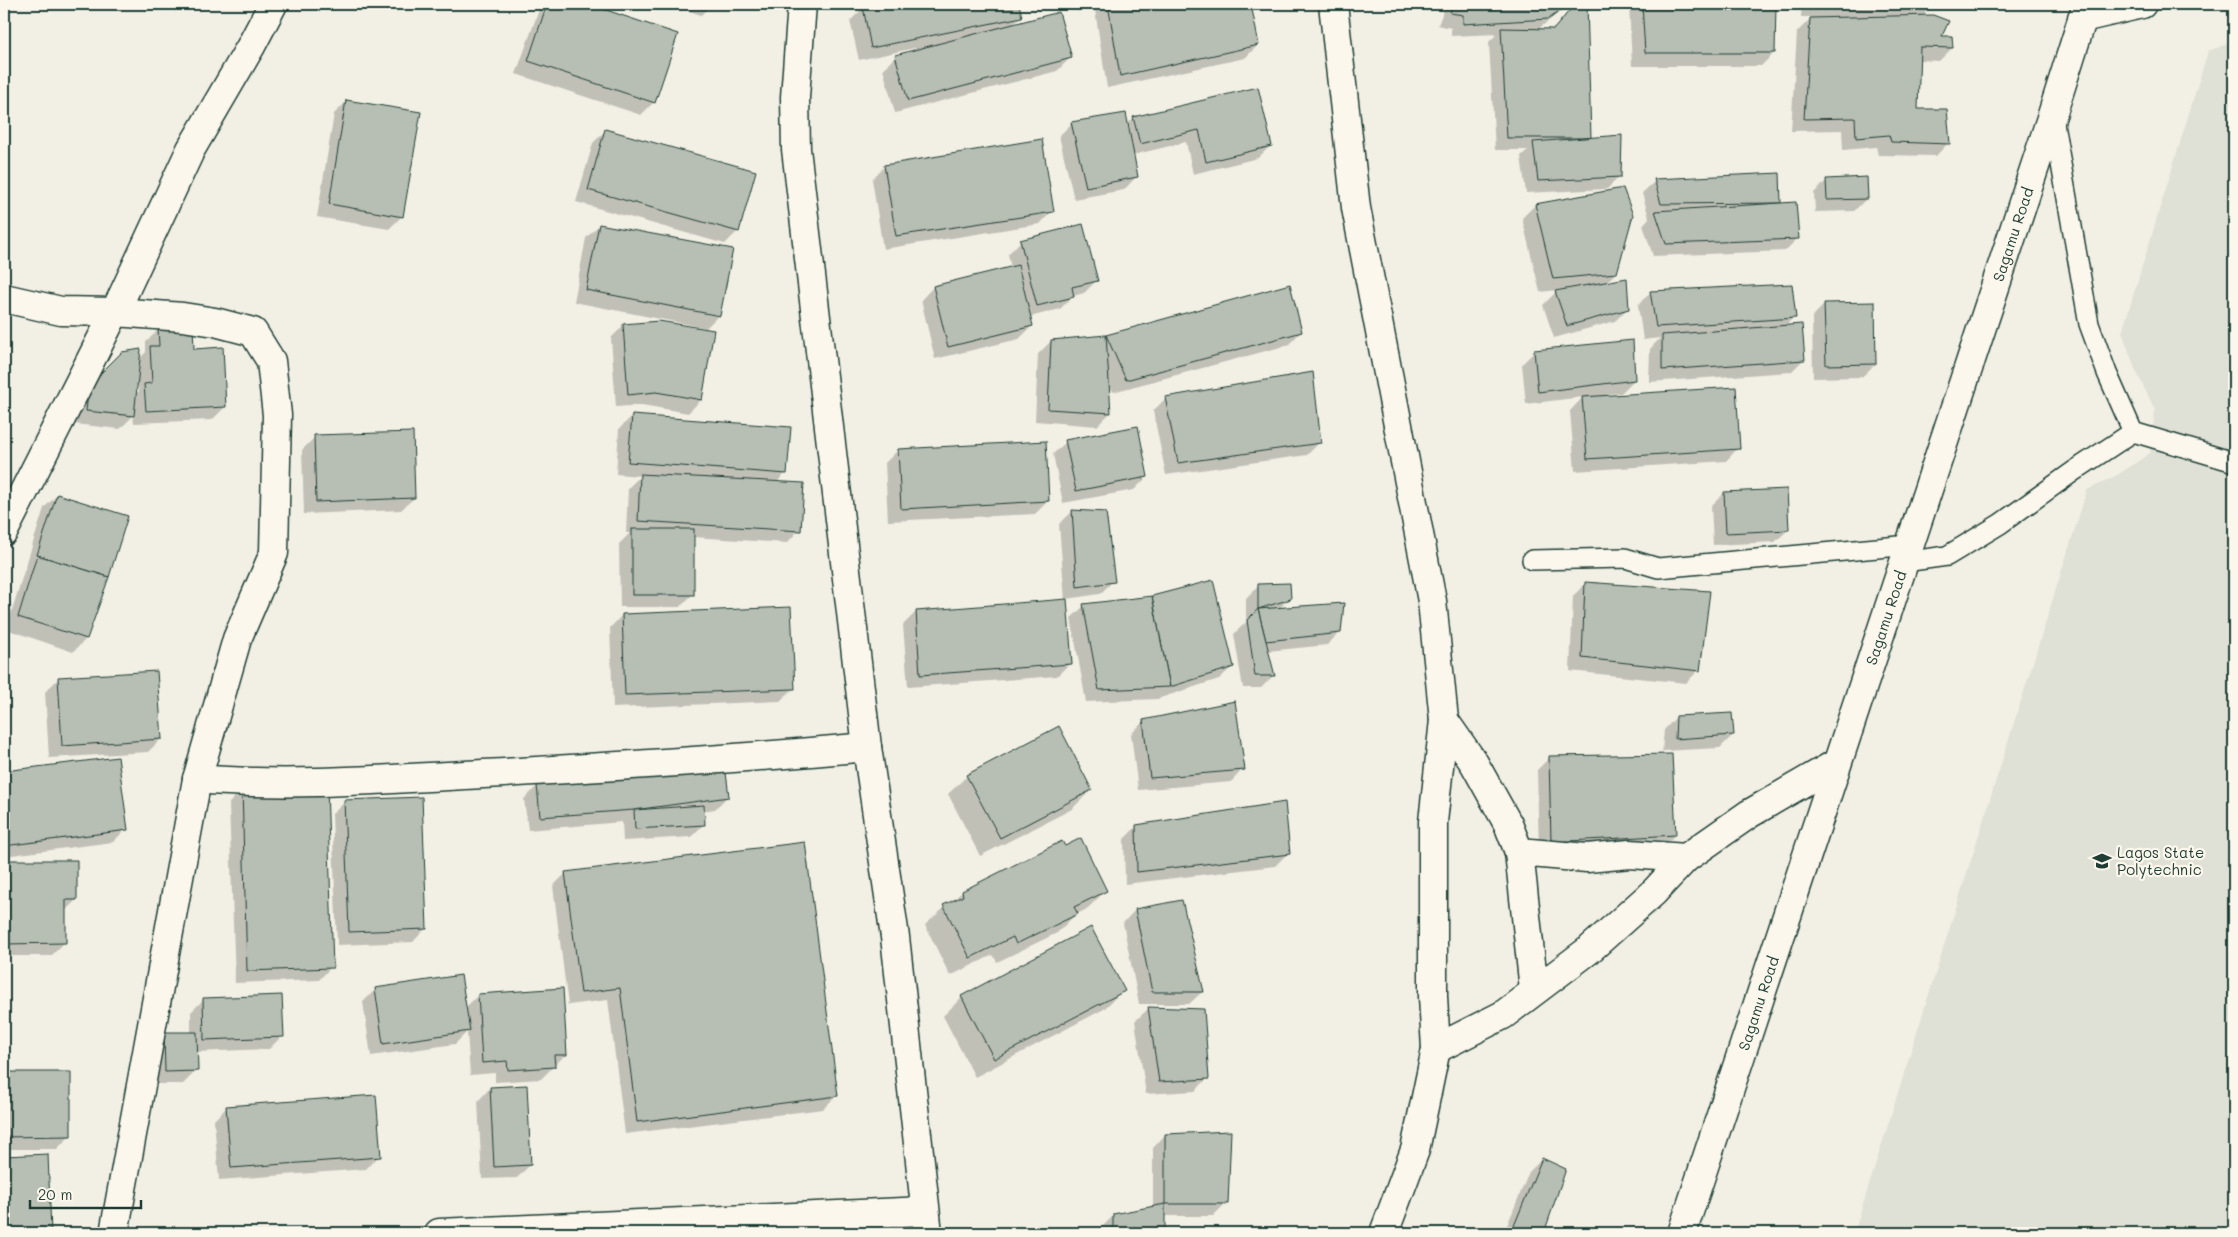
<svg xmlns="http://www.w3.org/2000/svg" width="2238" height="1237" font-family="Mali,sans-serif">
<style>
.built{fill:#e0e1d6}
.shadow{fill:#0003;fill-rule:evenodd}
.building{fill:#b7beb3;stroke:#1f3d34}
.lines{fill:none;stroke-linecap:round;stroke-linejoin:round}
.lane-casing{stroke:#1f3d34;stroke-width:22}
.street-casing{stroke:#1f3d34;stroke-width:31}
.highway-casing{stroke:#1f3d34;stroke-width:31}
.lane{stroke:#fbf7ec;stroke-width:19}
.street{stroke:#fbf7ec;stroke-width:28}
.highway{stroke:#fbf7ec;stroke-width:28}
.labels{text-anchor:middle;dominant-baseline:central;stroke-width:4.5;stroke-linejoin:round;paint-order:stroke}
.street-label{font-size:15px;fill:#1f3d34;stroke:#fbf7ec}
.poi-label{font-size:15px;fill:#1f3d34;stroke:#fbf7ec;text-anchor:start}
</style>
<rect width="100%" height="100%" fill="#f2f0e5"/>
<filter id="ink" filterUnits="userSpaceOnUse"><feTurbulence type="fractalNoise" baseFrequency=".02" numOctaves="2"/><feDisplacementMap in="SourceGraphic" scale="10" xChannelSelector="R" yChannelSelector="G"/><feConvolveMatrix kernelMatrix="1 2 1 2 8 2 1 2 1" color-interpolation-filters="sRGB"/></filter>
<g filter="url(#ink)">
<path class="built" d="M 2234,42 L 2234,1233 L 1854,1233 L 2087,490 L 2119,474 L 2150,453 L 2155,410 L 2135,369 L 2122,332 L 2208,51 Z"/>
<g class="shadow">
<path d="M 541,4 L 585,4 L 677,35 L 654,102 L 641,115 L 516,74 Z"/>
<path d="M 669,4 L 712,4 L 701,15 Z"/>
<path d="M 886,4 L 1018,4 L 1020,17 L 1012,25 L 1070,58 L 1057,71 L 895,113 L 883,69 L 896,56 L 916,50 L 915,48 L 859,60 L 850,21 L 863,8 Z"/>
<path d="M 1101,4 L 1250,4 L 1258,45 L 1245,58 L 1107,88 L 1095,10 Z"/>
<path d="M 1446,4 L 1570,4 L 1537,30 L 1553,30 L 1574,4 L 1586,4 L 1590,139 L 1620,176 L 1607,189 L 1526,193 L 1521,156 L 1528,150 L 1495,150 L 1489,42 L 1497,34 L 1451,36 L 1451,28 L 1438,25 Z"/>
<path d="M 1629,4 L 1775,4 L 1774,53 L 1761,66 L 1632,66 Z"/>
<path d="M 1802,4 L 1931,4 L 1931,7 L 1923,16 L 1941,37 L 1951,37 L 1952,48 L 1939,61 L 1919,60 L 1917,111 L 1948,143 L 1936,156 L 1878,155 L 1876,147 L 1843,150 L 1842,130 L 1791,131 L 1797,32 L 1812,17 L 1801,17 Z"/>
<path d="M 1257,89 L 1271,145 L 1258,158 L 1193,174 L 1186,142 L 1133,155 L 1136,177 L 1124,190 L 1074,199 L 1059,136 L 1072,123 L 1127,124 L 1134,118 Z"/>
<path d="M 347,101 L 402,216 L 389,229 L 317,217 L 334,114 Z"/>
<path d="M 606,130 L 738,231 L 725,244 L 576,202 L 593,143 Z"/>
<path d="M 885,166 L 1052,211 L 1040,224 L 883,249 L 872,179 Z"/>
<path d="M 1778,174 L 1780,204 L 1798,238 L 1785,251 L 1653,256 L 1643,225 L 1649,218 L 1642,193 L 1655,181 Z"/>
<path d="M 1827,180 L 1867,198 L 1854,211 L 1815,212 L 1814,193 Z"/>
<path d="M 1622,189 L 1616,273 L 1605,283 L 1628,308 L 1615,321 L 1554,338 L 1543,305 L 1558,290 L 1540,292 L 1522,218 L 1535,205 Z"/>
<path d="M 599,225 L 719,315 L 706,328 L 574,302 L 586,238 Z"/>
<path d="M 1021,241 L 1097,280 L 1084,293 L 1073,296 L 1060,309 L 1030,317 L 1032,326 L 1019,339 L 935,359 L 921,300 L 933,287 L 1011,268 L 1008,254 Z"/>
<path d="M 1289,285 L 1301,332 L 1288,345 L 1113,392 L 1107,379 L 1110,413 L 1097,426 L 1035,421 L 1038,354 L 1051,341 L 1106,336 Z"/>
<path d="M 1651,292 L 1794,317 L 1785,326 L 1804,359 L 1791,372 L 1649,382 L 1650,349 L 1660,338 L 1643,340 L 1638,305 Z"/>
<path d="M 1825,304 L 1875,364 L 1862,377 L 1813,378 L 1812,317 Z"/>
<path d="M 624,325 L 713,331 L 701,400 L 688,413 L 642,405 L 616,407 L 611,338 Z"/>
<path d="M 159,329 L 193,350 L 225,407 L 212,420 L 134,423 L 133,416 L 120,429 L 74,424 L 76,399 L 139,359 L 146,352 L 146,342 ZM 137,380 L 139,391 L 135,395 Z"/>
<path d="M 1535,351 L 1634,380 L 1621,393 L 1607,394 L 1608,396 L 1738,448 L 1726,461 L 1575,471 L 1570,411 L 1583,397 L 1526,404 L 1522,364 Z"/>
<path d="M 1165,399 L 1320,442 L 1307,455 L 1166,475 L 1153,411 Z"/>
<path d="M 632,416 L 786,473 L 776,483 L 799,530 L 787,543 L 693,537 L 693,594 L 680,607 L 620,607 L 619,544 L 630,533 L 626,533 L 628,488 L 640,476 L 616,474 L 619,429 Z"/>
<path d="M 315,437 L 414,498 L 401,510 L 304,514 L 302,450 Z"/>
<path d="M 1066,442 L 1147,477 L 1134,490 L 1063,503 L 1053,454 Z"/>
<path d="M 898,450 L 1048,501 L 1035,514 L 888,521 L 885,463 Z"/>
<path d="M 1724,493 L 1788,530 L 1775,542 L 1713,545 L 1711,506 Z"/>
<path d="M 57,495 L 127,517 L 86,639 L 73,652 L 6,629 L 44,508 Z"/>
<path d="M 1072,512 L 1105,513 L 1113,581 L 1100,594 L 1066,599 L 1070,663 L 1057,676 L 908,687 L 903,625 L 916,612 L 1065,601 L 1059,524 Z"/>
<path d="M 1585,584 L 1699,670 L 1686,683 L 1570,671 L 1573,596 Z"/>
<path d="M 1259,585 L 1289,598 L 1279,609 L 1340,632 L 1327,645 L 1268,651 L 1274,675 L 1261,688 L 1243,688 L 1234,634 L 1246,622 L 1246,598 Z"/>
<path d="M 1084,606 L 1232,667 L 1219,679 L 1157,699 L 1086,702 L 1071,618 Z"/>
<path d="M 622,615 L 793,689 L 780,701 L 613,708 L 610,628 Z"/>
<path d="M 156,672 L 161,739 L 148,752 L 49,758 L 45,692 L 58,679 Z"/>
<path d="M 1676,717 L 1733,735 L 1720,748 L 1662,751 L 1664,730 Z"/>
<path d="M 1144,721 L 1243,769 L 1231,782 L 1138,790 L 1131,734 Z"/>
<path d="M 1550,757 L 1675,835 L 1662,848 L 1539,854 L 1537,770 Z"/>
<path d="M 117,759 L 126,829 L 113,842 L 4,856 L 4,773 Z"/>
<path d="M 967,776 L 1091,790 L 1072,809 L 980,856 L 948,794 Z"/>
<path d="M 537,786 L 728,796 L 715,809 L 703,811 L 704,824 L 691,837 L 623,841 L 622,822 L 528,830 L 524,799 Z"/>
<path d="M 242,790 L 331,967 L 319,980 L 235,983 L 229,803 Z"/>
<path d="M 345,802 L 425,929 L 413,942 L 337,945 L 332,814 Z"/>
<path d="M 1137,826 L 1288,853 L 1275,866 L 1125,884 L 1124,839 Z"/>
<path d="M 75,861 L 76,900 L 64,912 L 64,943 L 51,956 L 4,956 L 4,862 Z"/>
<path d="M 566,873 L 836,1096 L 823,1109 L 625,1134 L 608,1000 L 568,1005 L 553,886 Z"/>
<path d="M 1106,890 L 1087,909 L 1075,915 L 1057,933 L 997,962 L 993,955 L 950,976 L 925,925 L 962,892 Z"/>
<path d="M 1135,910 L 1202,992 L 1189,1004 L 1139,1004 L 1123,923 Z"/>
<path d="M 376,989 L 465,1008 L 478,995 L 566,1054 L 541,1079 L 495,1082 L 495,1073 L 470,1075 L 467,1032 L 455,1044 L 371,1056 L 363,1002 Z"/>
<path d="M 1123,990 L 1104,1009 L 975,1077 L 943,1016 L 962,997 Z"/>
<path d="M 204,999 L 282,1036 L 269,1049 L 196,1052 L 196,1071 L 183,1084 L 153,1084 L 152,1047 L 165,1034 L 191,1033 L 191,1012 Z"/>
<path d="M 1148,1009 L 1202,1010 L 1208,1078 L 1195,1091 L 1146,1094 L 1135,1021 Z"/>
<path d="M 4,1074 L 70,1074 L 70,1136 L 57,1149 L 4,1149 Z"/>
<path d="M 490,1088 L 530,1165 L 517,1178 L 482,1179 L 478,1101 Z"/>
<path d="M 227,1107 L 379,1156 L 366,1169 L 219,1180 L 214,1120 Z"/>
<path d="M 1165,1135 L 1226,1203 L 1213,1216 L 1164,1216 L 1164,1233 L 1101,1233 L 1101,1228 L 1114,1215 L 1153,1207 L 1153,1148 Z"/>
<path d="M 47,1155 L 50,1233 L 4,1233 L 4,1157 Z"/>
<path d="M 1542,1159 L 1564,1170 L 1542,1233 L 1504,1233 L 1529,1172 Z"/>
<path d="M 770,1228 L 770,1233 L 705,1233 Z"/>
<path d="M 897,1229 L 897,1233 L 816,1233 Z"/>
</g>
<g class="building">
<path d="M 547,4 L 588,4 L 678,34 L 655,103 L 528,61 Z"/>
<path d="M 880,4 L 1019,4 L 1022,17 L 871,48 L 863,7 Z"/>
<path d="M 1108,4 L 1251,4 L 1259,45 L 1120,76 Z"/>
<path d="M 1453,4 L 1569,4 L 1549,19 L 1463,24 L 1463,15 L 1450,13 Z"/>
<path d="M 1575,4 L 1587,4 L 1591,138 L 1507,138 L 1501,28 L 1554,29 Z"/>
<path d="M 1642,4 L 1776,4 L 1775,53 L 1645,53 Z"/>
<path d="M 1813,4 L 1932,4 L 1933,8 Z"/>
<path d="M 1059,12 L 1072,58 L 908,101 L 895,55 Z"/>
<path d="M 1933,15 L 1949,21 L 1942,36 L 1952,36 L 1953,48 L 1920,47 L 1918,109 L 1947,109 L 1950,144 L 1891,142 L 1889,135 L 1856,138 L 1855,118 L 1804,119 L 1810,18 Z"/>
<path d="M 1258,87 L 1272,146 L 1206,162 L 1199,130 L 1140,144 L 1133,117 Z"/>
<path d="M 346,100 L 421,112 L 403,217 L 329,204 Z"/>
<path d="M 1126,113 L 1138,177 L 1086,187 L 1071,122 Z"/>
<path d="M 605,129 L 756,171 L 739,232 L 588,190 Z"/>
<path d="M 1622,135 L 1621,177 L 1538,181 L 1533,142 Z"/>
<path d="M 1042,139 L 1054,212 L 896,236 L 884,165 Z"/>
<path d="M 1780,173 L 1781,203 L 1661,204 L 1654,179 Z"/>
<path d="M 1867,177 L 1868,199 L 1827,200 L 1826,179 Z"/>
<path d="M 1623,188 L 1633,215 L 1617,273 L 1553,279 L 1535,204 Z"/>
<path d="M 1796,202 L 1799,239 L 1666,244 L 1655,211 Z"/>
<path d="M 599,224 L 733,249 L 720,316 L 586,290 Z"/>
<path d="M 1083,224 L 1098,281 L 1072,287 L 1074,297 L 1037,306 L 1020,240 Z"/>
<path d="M 1018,265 L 1033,326 L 948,347 L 933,286 Z"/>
<path d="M 1627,278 L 1629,309 L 1567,326 L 1555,291 Z"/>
<path d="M 1290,284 L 1302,332 L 1126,380 L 1106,335 Z"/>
<path d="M 1792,284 L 1796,318 L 1656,327 L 1650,291 Z"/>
<path d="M 1875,302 L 1876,364 L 1826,365 L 1824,303 Z"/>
<path d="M 659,321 L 714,330 L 702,400 L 656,392 L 628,395 L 623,324 Z"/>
<path d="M 1802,324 L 1805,360 L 1662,370 L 1662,335 Z"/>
<path d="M 193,326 L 194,349 L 223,347 L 226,407 L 146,411 L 144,384 L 152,383 L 150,346 L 159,346 L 158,328 Z"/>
<path d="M 1106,335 L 1111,413 L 1048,409 L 1051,340 Z"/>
<path d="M 1633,340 L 1635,380 L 1538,392 L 1534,350 Z"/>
<path d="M 141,349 L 134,416 L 86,411 L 89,385 L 122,352 Z"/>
<path d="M 1313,372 L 1321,443 L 1178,463 L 1165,397 Z"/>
<path d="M 1736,387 L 1740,449 L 1587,459 L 1582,397 Z"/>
<path d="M 632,415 L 791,427 L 787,474 L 628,462 Z"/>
<path d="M 1138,426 L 1148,477 L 1076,491 L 1065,440 Z"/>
<path d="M 413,432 L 415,498 L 316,502 L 314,435 Z"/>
<path d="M 1046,441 L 1049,501 L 901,509 L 898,449 Z"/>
<path d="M 640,474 L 804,483 L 801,531 L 638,521 Z"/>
<path d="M 1787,489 L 1789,530 L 1726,533 L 1724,492 Z"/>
<path d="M 57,494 L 128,516 L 109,577 L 37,555 Z"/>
<path d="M 1072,510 L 1106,512 L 1115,582 L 1077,587 Z"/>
<rect x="632" y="529" width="62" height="66"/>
<path d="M 37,555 L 109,577 L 87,639 L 18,617 Z"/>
<path d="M 1213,580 L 1234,667 L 1170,687 L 1152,596 Z"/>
<path d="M 1585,582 L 1710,591 L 1700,671 L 1582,658 Z"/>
<path d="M 1290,583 L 1291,599 L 1258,609 L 1258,584 Z"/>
<path d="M 1152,596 L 1170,687 L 1099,690 L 1083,604 Z"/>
<path d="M 1067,599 L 1072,664 L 920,675 L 916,611 Z"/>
<path d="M 1344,603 L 1341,633 L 1266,641 L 1258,609 Z"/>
<path d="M 791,607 L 795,689 L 625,695 L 622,614 Z"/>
<path d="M 1258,609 L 1266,641 L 1275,676 L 1255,676 L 1247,620 Z"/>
<path d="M 157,671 L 162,739 L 62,746 L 58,677 Z"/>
<path d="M 1235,701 L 1245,770 L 1150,778 L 1143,720 Z"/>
<path d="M 1732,713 L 1734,735 L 1675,739 L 1676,716 Z"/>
<path d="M 1059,726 L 1092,790 L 1000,838 L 966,775 Z"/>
<path d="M 1672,754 L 1676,835 L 1551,842 L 1549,756 Z"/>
<path d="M 118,757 L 128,830 L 4,846 L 4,771 Z"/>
<path d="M 725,764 L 729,797 L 634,810 L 540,817 L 537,785 Z"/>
<path d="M 327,787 L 333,968 L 247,971 L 242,789 Z"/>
<path d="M 422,797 L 427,929 L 349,932 L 344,800 Z"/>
<path d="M 1285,802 L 1290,854 L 1137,872 L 1136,825 Z"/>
<path d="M 704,805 L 705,825 L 635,829 L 634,810 Z"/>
<path d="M 1081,838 L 1107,891 L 1074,907 L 1078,914 L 1016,944 L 1013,937 L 970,958 L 943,905 L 963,896 L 962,891 L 1062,841 L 1065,846 Z"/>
<path d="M 805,842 L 838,1096 L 637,1122 L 620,988 L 581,993 L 565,872 Z"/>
<path d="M 4,860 L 77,860 L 77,900 L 66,900 L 66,943 L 4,944 Z"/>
<path d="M 1182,900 L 1204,992 L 1152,992 L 1135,909 Z"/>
<path d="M 1091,927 L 1125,991 L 994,1059 L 961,996 Z"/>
<path d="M 461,975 L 470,1031 L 383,1044 L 375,988 Z"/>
<path d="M 563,988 L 567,1055 L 554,1055 L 555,1067 L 508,1070 L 507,1061 L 482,1063 L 478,994 Z"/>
<path d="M 282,995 L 284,1037 L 204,1040 L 203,998 Z"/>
<path d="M 1148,1007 L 1204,1009 L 1209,1079 L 1159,1082 Z"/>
<path d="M 164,1032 L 197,1032 L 198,1071 L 165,1072 Z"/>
<path d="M 4,1072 L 71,1072 L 71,1136 L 4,1137 Z"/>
<path d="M 527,1085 L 531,1165 L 494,1167 L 490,1087 Z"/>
<path d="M 376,1095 L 381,1157 L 231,1168 L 226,1106 Z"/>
<path d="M 1231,1131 L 1228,1204 L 1165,1204 L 1165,1134 Z"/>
<path d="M 48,1154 L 51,1233 L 4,1233 L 4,1156 Z"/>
<path d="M 1542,1158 L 1566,1169 L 1544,1233 L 1511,1233 Z"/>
<path d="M 1165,1204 L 1165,1233 L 1113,1233 L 1113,1214 Z"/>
<path d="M 898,1227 L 898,1233 L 814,1233 L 814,1232 Z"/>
</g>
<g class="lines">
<g class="lane-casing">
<g id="lane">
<path d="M 2053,118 L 2089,324 L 2107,373 L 2133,432"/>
<path d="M 1532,560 L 1625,558 L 1658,568 L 1910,545"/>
<path d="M 1904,562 L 1947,556 L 2000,524 L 2074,471 L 2133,432 L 2234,462"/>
</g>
</g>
<g class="street-casing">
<g id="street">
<path d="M 802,4 L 795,97 L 796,149 L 867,747 L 895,937 L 928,1233"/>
<path d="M 1333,4 L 1356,208 L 1432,601 L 1444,720 L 1433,822 L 1433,996 L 1436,1049 L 1415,1150 L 1384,1233"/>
<path d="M 2082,18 L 2142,4"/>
<path d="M 4,298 L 61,311 L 115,312 L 183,317 L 215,322 L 253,332 L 271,361 L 277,415 L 274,553 L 237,639 L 197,779 L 114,1233"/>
<path d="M 4,531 L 115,312 L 191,149 L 251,46 L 273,4"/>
<path d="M 1444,720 L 1474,763 L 1508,824 L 1519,852 L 1534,990"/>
<path d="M 197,779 C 292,787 388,779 483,774 C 611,767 739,759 867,747"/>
<path d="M 1519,852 L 1587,858 L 1630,854 L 1686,858"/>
<path d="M 1436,1049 L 1503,1015 L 1589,950 L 1654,892 L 1686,858 L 1749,814 L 1837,763"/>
<path d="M 439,1233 L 925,1211"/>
</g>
</g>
<g class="highway-casing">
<g id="highway">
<path id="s1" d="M 1682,1233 L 2052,115 L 2087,4"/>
</g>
</g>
<use href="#lane" class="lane"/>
<use href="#street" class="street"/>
<use href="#highway" class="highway"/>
</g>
</g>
<defs>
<g id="university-bare" transform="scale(1.5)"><path d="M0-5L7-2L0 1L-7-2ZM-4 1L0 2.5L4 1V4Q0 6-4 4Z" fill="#1f3d34" stroke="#fbf7ec" stroke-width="2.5" paint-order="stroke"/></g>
</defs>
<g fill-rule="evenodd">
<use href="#university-bare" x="2102" y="861"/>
</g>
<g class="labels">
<g class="street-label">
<text stroke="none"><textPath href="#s1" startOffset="1052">Sagamu Road</textPath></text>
<text stroke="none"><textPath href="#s1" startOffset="648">Sagamu Road</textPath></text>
<text stroke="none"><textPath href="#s1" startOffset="242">Sagamu Road</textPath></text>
</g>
<g class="poi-label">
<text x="2117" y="852">Lagos State<tspan x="2117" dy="17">Polytechnic</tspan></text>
</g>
</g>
<rect width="2238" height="1237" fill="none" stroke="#fbf7ec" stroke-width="20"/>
<rect x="10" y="10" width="2218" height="1217" fill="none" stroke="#1f3d34" stroke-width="2" filter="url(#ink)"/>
<path d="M30 1200v8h111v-8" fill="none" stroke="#1f3d34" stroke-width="2.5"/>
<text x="38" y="1200" font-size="15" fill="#1f3d34" stroke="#fbf7ec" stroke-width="4" paint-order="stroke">20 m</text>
</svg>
